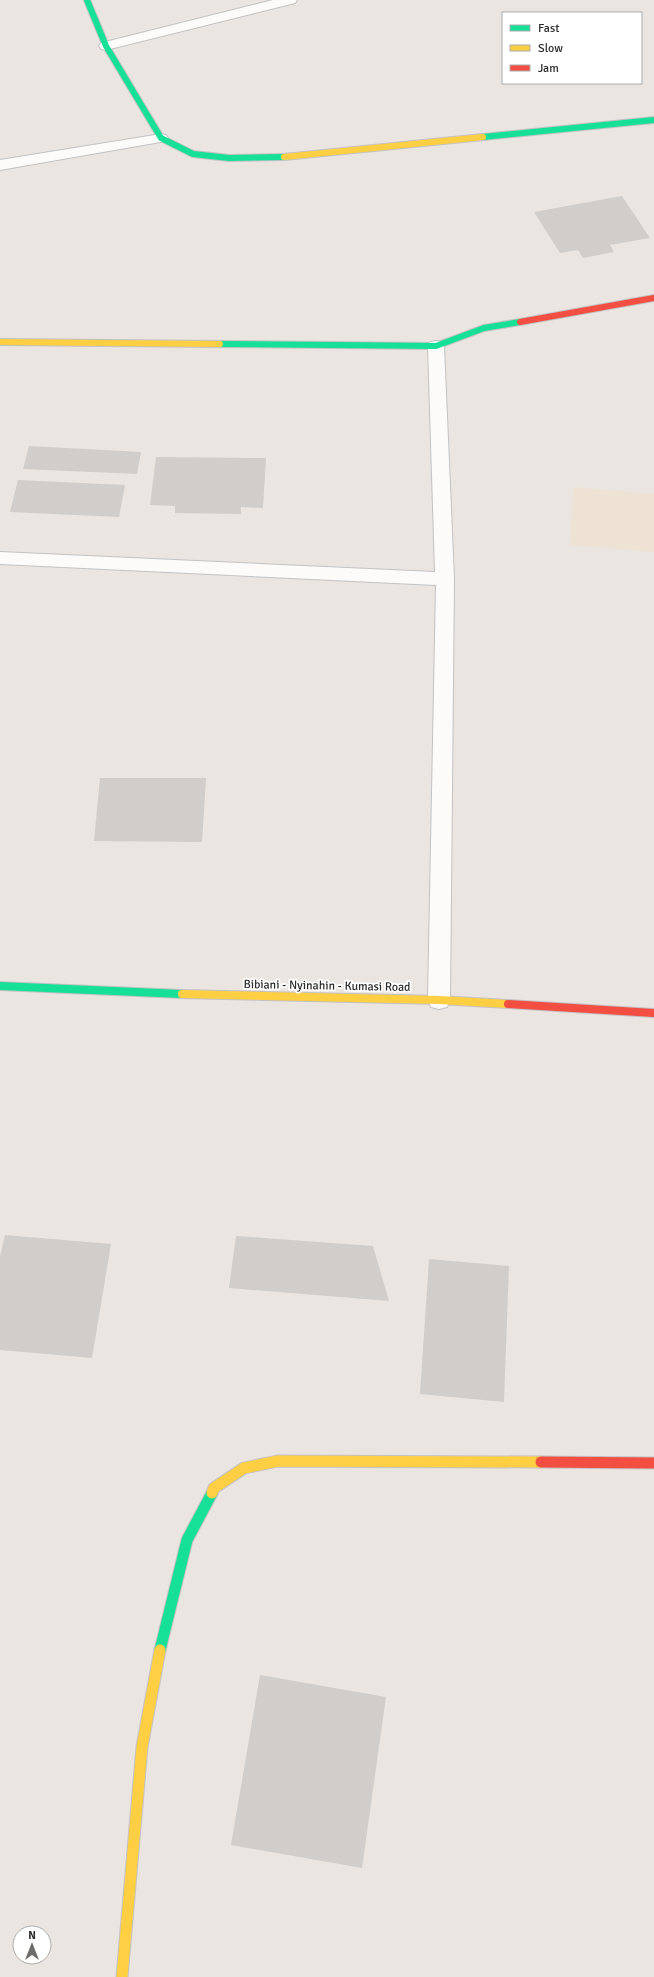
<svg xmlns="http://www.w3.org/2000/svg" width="654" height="1977" font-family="Signika,sans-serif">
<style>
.education{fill:#eee2d5}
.building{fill:#d0cdca}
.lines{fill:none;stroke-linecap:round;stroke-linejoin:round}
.street-casing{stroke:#c3c2c3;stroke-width:2}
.fast-far2-casing{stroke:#c3c2c3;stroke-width:8}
.fast-far1-casing{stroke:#c3c2c3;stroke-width:10}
.fast-casing{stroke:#c3c2c3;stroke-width:13}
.slow-far2-casing{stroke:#c3c2c3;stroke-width:8}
.slow-far1-casing{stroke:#c3c2c3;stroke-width:10}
.slow-casing{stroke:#c3c2c3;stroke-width:13}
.jam-far2-casing{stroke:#c3c2c3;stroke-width:8}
.jam-far1-casing{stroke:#c3c2c3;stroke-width:10}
.jam-casing{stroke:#c3c2c3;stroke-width:13}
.street{fill:#fcfbfa;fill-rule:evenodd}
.fast-far2{stroke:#16e098;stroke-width:6}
.fast-far1{stroke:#16e098;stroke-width:8}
.fast{stroke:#16e098;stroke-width:11}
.slow-far2{stroke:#ffcf43;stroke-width:6}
.slow-far1{stroke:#ffcf43;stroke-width:8}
.slow{stroke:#ffcf43;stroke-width:11}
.jam-far2{stroke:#f24e42;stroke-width:6}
.jam-far1{stroke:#f24e42;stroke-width:8}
.jam{stroke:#f24e42;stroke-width:11}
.labels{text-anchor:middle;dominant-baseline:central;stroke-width:3.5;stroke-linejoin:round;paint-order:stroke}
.street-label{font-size:12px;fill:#2c2c2c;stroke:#fff}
</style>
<rect width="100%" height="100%" fill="#eae5e1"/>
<path class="education" d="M 573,487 L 654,494 L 654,552 L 570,545 Z"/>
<g class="building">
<path d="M 622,196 L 650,238 L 610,245 L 614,252 L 583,258 L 578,250 L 560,253 L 534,212 Z"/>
<path d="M 29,446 L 141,452 L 137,474 L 23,469 Z"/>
<path d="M 156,457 L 266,458 L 263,508 L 241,507 L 241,514 L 175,513 L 175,506 L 150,505 Z"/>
<path d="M 18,480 L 125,485 L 119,517 L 10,512 Z"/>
<path d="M 100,778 L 206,778 L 202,842 L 94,841 Z"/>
<path d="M 5,1235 L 111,1244 L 92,1358 L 0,1350 L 0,1257 Z"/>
<path d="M 236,1236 L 373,1246 L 389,1301 L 229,1288 Z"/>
<path d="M 429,1259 L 509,1266 L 504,1402 L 420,1394 Z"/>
<path d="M 260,1675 L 386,1697 L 362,1868 L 231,1845 Z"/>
</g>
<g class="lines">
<g class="street-casing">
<g id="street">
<path d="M 273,0 L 297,0 L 295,3 L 106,50 L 101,49 L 99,46 L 101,43 Z"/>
<path d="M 161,134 L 166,135 L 168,138 L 166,141 L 0,170 L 0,160 Z"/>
<path d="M 436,341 L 442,342 L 444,346 L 454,579 L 450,1000 L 447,1007 L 439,1009 L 431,1007 L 428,1000 L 436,585 L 0,564 L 0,552 L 435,572 L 428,346 L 430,342 Z"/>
</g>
</g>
<g class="fast-far2-casing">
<g id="fast-far2">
<path d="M 87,0 L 106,46 L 161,138 L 193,154 L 229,158 L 284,157"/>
<path d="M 483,137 L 654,120"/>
<path d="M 220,344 L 436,346 L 484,328 L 520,322"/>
</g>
</g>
<g class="fast-far1-casing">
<path id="fast-far1" d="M 0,986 L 182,994"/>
</g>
<g class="fast-casing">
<path id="fast" d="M 160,1650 L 187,1540 L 212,1493"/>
</g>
<g class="slow-far2-casing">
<g id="slow-far2">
<path d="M 284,157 L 483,137"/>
<path d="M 0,342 L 220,344"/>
</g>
</g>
<g class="slow-far1-casing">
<path id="slow-far1" d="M 182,994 L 439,1000 L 508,1004"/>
</g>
<g class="slow-casing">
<g id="slow">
<path d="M 212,1493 L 214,1488 L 244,1468 L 278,1461 L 541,1462"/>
<path d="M 122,1977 L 142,1747 L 160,1650"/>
</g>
</g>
<g class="jam-far2-casing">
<path id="jam-far2" d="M 520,322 L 654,298"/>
</g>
<g class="jam-far1-casing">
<path id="jam-far1" d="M 508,1004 L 654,1013"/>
</g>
<g class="jam-casing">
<path id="jam" d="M 541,1462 L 654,1463"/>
</g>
<use href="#street" class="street"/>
<use href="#fast-far2" class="fast-far2"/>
<use href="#fast-far1" class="fast-far1"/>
<use href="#fast" class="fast"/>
<use href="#slow-far2" class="slow-far2"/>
<use href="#slow-far1" class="slow-far1"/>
<use href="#slow" class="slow"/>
<use href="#jam-far2" class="jam-far2"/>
<use href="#jam-far1" class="jam-far1"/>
<use href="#jam" class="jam"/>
</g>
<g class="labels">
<g class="street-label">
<text transform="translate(327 986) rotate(1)">Bibiani - Nyinahin - Kumasi Road</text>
</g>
</g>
<rect x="502" y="12" width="140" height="72" fill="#ffffff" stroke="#ababab"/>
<rect x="510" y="25" width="20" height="6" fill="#16e098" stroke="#ababab"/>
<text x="538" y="32" font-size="12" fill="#2c2c2c">Fast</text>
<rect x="510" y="45" width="20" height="6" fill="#ffcf43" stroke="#ababab"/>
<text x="538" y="52" font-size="12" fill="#2c2c2c">Slow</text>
<rect x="510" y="65" width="20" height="6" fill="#f24e42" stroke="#ababab"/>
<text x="538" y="72" font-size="12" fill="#2c2c2c">Jam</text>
<g transform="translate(32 1945)"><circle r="19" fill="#ffffff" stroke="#ababab"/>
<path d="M0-3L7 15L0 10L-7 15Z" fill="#6e6d6b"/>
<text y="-6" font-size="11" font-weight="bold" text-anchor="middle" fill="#2c2c2c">N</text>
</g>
</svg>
